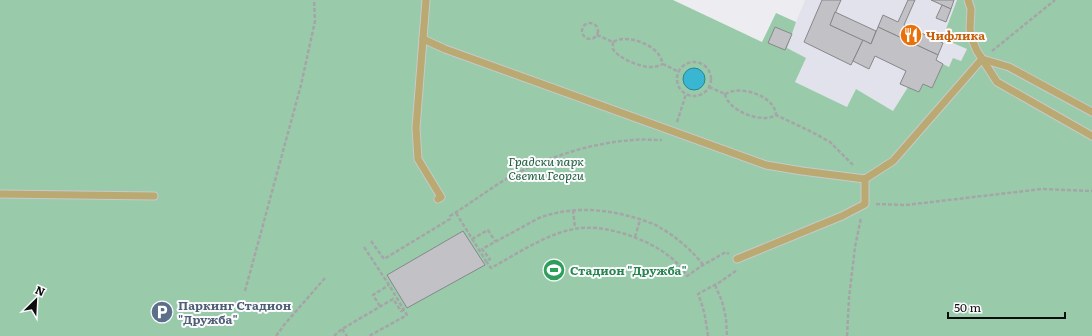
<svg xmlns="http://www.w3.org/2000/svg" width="1092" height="336" font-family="Literata,serif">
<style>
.built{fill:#e2e2ed}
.green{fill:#99cbaa}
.water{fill:#39b6d2;stroke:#2c8397}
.building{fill:#c2c2c6;stroke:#87878a}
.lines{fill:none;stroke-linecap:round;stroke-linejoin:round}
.lane-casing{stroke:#c9c9cd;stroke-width:9}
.path{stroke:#a5a5a8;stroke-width:2.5;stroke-dasharray:4 2;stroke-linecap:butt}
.lane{stroke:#baa970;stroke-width:7}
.labels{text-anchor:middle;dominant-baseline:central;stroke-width:4;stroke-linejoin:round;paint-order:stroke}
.food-label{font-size:12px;font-weight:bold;fill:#c56008;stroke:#fbfbfe;text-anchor:start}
.park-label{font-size:12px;font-style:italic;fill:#1f5d3b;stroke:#fbfbfe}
.leisure-label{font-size:12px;font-weight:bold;fill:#27864d;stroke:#fbfbfe;text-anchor:start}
.service-label{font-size:12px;font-weight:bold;fill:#4e5e75;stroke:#fbfbfe;text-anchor:start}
</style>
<rect width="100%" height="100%" fill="#ededf1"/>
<path class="built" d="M 805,0 L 957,0 L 946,29 L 967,49 L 961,62 L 949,67 L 943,64 L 932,88 L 919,92 L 908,87 L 893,111 L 856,89 L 847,107 L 795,82 L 786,48 L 792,34 L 796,22 Z"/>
<path class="green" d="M 0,0 L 673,0 L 762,42 L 776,13 L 796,22 L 792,34 L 787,48 L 806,58 L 795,82 L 847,107 L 856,89 L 893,111 L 908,87 L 919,92 L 923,84 L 932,88 L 943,64 L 949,67 L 953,58 L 961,61 L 967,49 L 946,40 L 946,29 L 957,0 L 1092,0 L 1092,336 L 0,336 Z"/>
<circle class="water" cx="694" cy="79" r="11"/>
<g class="building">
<path d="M 822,0 L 841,0 L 830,25 L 863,40 L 851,65 L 804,42 Z"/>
<path d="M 908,0 L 915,0 L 904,25 L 943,43 L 938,55 L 878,27 L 883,15 L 898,22 Z"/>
<path d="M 931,0 L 954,0 L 951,9 Z"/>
<path d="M 942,5 L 951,9 L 946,22 L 936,18 Z"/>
<path d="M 835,12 L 876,31 L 871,44 L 830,25 Z"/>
<path d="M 775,27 L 792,34 L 785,50 L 768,43 Z"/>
<path d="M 878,27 L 938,55 L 936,60 L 943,64 L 932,88 L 923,84 L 919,92 L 900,84 L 906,71 L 875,56 L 869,69 L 853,61 L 863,40 L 871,44 Z"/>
<path d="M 463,231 L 485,265 L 407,308 L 387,275 Z"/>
</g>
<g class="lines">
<g class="lane-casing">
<g id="lane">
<path d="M 426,0 L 416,128 L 418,159 L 441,197 L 438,199"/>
<path d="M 968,0 L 971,9 L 970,28 L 971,37 L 977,51 L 997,82 L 1092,136"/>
<path d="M 423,39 L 445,49 L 766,165 L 802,171 L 865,179 L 893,161 L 982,59"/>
<path d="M 982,59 L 1009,67 L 1092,112"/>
<path d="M 0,194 L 154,196"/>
<path d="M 737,259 L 842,216 L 865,204 L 865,179"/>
</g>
</g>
<g class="path">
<circle cx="590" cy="31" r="8"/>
<path d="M 597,35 L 613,42 C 625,34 651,43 659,55 C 661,58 662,61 663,64 L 679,72"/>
<path d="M 613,42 C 613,45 612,47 613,49 C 618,58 640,67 650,67 C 655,67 659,66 663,64"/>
<path d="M 992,51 L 1055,0"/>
<circle cx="694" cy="79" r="17"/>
<path d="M 709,87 L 725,94"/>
<path d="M 725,94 C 728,111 762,124 776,115 L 812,132 L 830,142 L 854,166"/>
<path d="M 725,94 C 739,86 764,93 773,106 C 775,109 776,112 776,115"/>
<path d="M 677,122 L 686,94"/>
<path d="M 876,204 L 906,205 L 1042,189 L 1092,191"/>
<path d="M 573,210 L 575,228"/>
<path d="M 456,213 L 486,261"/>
<path d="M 635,237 L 640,220"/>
<path d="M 472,239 L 488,230 L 495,241"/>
<path d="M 371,241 L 384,259 L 450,219 L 450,216 C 473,202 494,185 517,173 C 551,156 596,142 634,140 C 643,139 653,140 662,140"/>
<path d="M 364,247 L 389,285 L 404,310"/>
<path d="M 703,265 C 694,252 674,235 659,227 C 655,224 650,223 645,221 C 611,209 573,205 539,218 L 482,249 L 490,259 L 486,261 L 491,268 C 517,254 544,235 574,229 C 602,223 646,238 669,256 C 676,261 682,269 687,276 L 703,265 L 726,252 L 729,254"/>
<path d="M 715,285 L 722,301 L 726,318 L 727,336"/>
<path d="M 245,291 L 301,85 L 315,21 L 314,0"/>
<path d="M 380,306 L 373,295 L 389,285"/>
<path d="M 342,329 L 347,336"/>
<path d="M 276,336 L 284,325 L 325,278"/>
<path d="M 334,336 L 342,329 L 393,299 L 401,311 L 404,310 L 407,315 L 369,336"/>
<path d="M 708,336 C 706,321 704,308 698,294 L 720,282 L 737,270"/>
<path d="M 847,336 L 849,298 L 855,247 L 861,218"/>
</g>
<use href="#lane" class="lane"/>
</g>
<defs>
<g id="restaurant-disc" transform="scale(1.15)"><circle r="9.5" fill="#e8710a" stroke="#fbfbfe"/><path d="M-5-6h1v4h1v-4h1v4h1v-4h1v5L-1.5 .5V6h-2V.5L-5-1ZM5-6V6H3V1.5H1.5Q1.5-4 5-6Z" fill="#fff"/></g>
<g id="stadium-disc" transform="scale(1.15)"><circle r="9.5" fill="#2e9e5b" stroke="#fbfbfe"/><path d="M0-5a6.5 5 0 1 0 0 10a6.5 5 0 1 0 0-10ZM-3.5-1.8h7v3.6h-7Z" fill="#fff"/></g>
<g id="parking-disc" transform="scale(1.15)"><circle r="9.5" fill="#5c6f8a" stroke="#fbfbfe"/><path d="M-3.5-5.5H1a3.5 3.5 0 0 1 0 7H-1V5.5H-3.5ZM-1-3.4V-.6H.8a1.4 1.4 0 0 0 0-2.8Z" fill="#fff"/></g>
</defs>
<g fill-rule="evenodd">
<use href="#restaurant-disc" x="911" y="35"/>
<use href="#stadium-disc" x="554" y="270"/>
<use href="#parking-disc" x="162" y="312"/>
</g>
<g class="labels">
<g class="food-label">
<text x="926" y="35">Чифлика</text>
</g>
<g class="park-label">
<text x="546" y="161">Градски парк<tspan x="546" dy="14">Свети Георги</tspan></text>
</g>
<g class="leisure-label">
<text x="570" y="270">Стадион "Дружба"</text>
</g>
<g class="service-label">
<text x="178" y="305">Паркинг Стадион<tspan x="178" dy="14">"Дружба"</tspan></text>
</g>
</g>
<g transform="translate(36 300) rotate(24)" stroke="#fbfbfe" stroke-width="3" paint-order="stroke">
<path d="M0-3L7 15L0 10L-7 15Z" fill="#0d0d0e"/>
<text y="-6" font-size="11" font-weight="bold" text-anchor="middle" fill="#0d0d0e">N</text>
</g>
<path d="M948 312v6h117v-6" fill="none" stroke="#0d0d0e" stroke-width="2"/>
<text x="954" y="312" font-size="12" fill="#0d0d0e" stroke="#fbfbfe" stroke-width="3" paint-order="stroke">50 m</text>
</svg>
